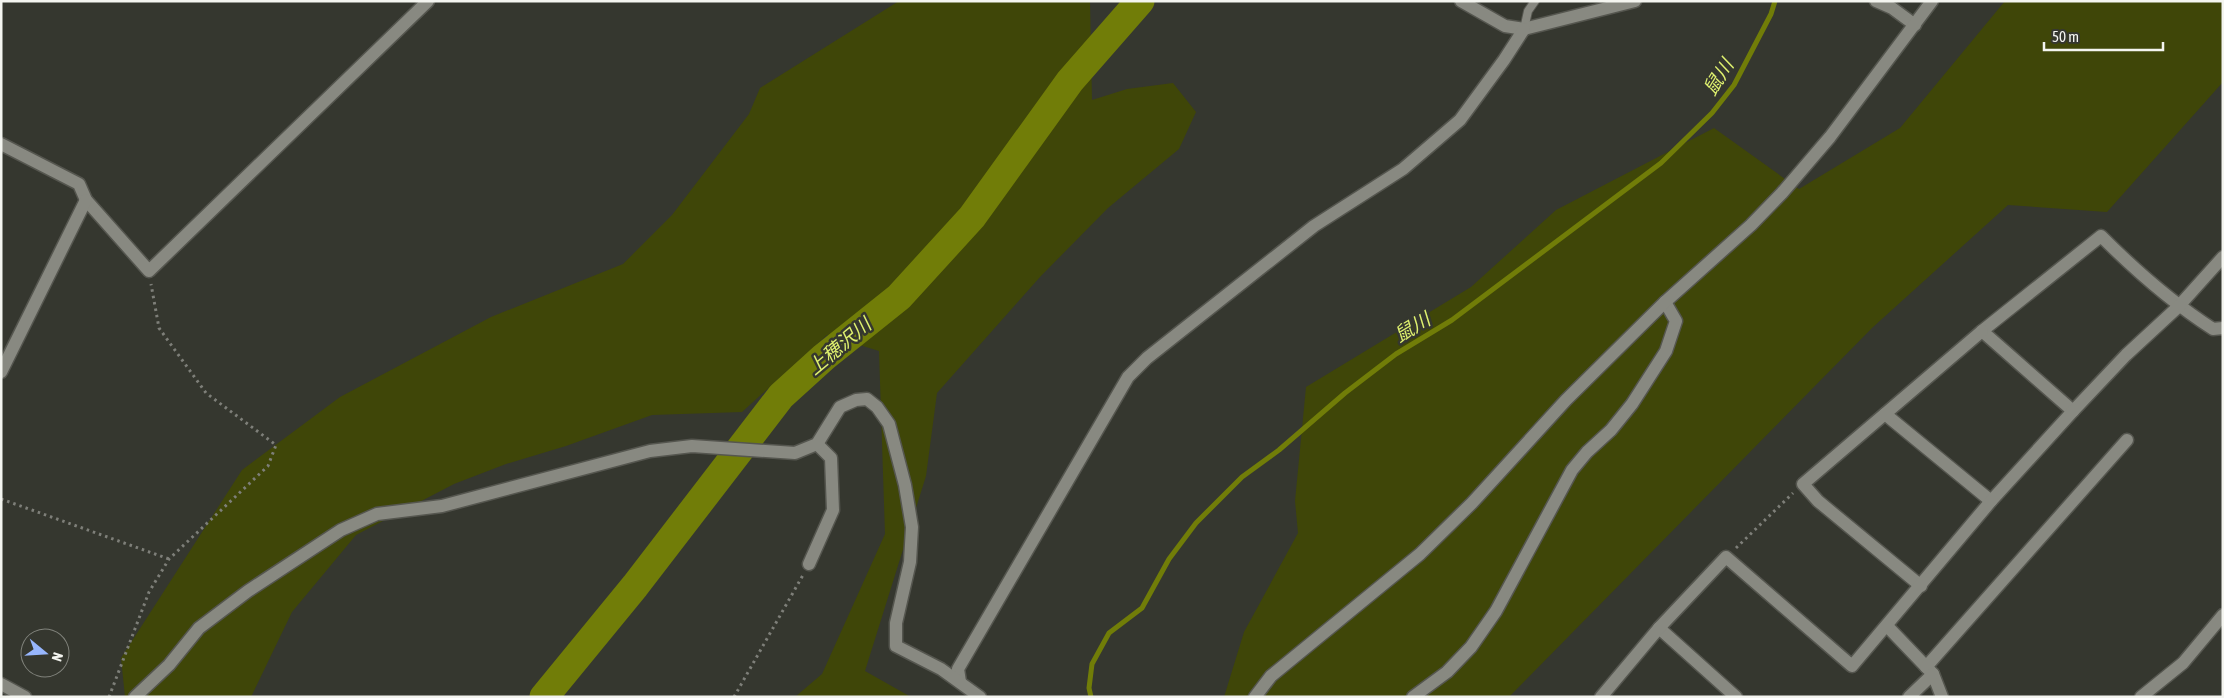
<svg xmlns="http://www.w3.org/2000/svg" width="2224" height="698" font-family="'Asap Condensed','Noto Sans JP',sans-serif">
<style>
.green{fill:#3f4608}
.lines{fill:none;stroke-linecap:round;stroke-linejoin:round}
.stream{stroke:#717d08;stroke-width:5}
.river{stroke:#717d08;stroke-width:29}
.service-casing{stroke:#55564f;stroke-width:10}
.minor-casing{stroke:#55564f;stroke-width:15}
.tertiary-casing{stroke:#55564f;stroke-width:15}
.path{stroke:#7e7f79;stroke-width:3;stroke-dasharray:2.5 4;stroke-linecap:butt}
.service{stroke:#888981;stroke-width:8}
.minor{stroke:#888981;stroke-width:12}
.tertiary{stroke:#888981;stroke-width:12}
.labels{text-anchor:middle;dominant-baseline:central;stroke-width:5;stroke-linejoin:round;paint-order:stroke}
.water-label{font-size:19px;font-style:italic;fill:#dff16f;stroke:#35372f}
</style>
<rect width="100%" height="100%" fill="#35372f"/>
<g class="green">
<path d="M 899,1 L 1090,1 L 1092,100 L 1127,89 L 1173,83 L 1196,112 L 1179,149 L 1108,208 L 1040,277 L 937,393 L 926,476 L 865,671 L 911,697 L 795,697 L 822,674 L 885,534 L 879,351 L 827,335 L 742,412 L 652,415 L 566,446 L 506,464 L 454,484 L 356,535 L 292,612 L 251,697 L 125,697 L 121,658 L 242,470 L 340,397 L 491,317 L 623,264 L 672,215 L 749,114 L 760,88 Z"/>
<path d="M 2005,1 L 2223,1 L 2223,82 L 2107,212 L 2008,205 L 1872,328 L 1509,697 L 1224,697 L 1244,632 L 1298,533 L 1295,501 L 1306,387 L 1471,287 L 1556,210 L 1714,128 L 1799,189 L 1900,128 Z"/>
</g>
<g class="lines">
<path class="stream" d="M 1091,697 L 1089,688 L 1092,664 L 1109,633 L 1142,608 L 1169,559 L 1196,523 L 1242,477 L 1279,450 L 1345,393 L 1396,354 L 1452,320 L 1661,163 L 1712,113 L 1734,85 L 1771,14 L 1775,1"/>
<path class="river" d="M 544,697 L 635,586 L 781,396 L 824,357 L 899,297 L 972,217 L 1070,81 L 1140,1"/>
<g class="service-casing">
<path id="service" d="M 1524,29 L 1528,11 L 1535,1"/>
</g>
<g class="minor-casing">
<g id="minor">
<path d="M 1461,1 L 1505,26 L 1524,29 L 1635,1"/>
<path d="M 1876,1 L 1892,8 L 1915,25"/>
<path d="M 1,144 L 79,184 L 86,200 L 149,271 L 428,1"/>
<path d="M 1,372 L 86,200"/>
<path d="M 2073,411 L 1982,331 L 2101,236 C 2136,271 2171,302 2213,329 L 2223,328"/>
<path d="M 1885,414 L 1991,501"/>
<path d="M 809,564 L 833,510 L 831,458 L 817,444"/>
<path d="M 1921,586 L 1818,501 L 1803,484 L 1982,331"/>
<path d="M 1887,626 L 1933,674 L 1942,697"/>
<path d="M 1659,628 L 1736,697"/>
<path d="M 1926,667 L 2127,440"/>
<path d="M 960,682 L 958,669 L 1128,377 L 1147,358 L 1314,226 L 1403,169 L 1460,120 L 1504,60 L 1524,29"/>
<path d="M 1,684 L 25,697"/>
<path d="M 135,697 L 169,665 L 199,628 L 248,591 L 341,530 L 377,514 L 442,506 L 650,451 L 692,446 L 795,453 L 817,444 L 840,407 L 856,400 L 867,399 L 877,407 L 889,424 L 905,485 L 912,527 L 910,562 L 896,623 L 896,646 L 941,669 L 980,697"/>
<path d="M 1413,697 L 1447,672 L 1471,647 L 1496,611 L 1572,470 L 1587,452 L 1611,430 L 1632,404 L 1666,351 L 1676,321 L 1665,302"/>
<path d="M 1601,697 L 1659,628 L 1726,557 L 1852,666 L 1991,501 L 2073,411 L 2126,355 L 2178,307 L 2223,257"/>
<path d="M 1909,697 L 1933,674"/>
<path d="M 2141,697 L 2183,663 L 2223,615"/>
</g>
</g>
<g class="tertiary-casing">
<path id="tertiary" d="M 1255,697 L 1271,676 L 1420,554 L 1472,503 L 1566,400 L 1665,302 L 1751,225 L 1782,193 L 1830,137 L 1932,1"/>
</g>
<g class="path">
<path d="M 1,499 L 169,559"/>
<path d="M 1736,548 L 1793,493"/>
<path d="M 109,697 L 149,592 L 169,559 L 268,466 L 276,445 L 206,393 L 159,328 L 151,284"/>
<path d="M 734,697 L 803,575"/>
</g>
<use href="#service" class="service"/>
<use href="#minor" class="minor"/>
<use href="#tertiary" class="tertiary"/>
</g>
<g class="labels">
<g class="water-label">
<text transform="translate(1718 77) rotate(-58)">鼠川</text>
<text transform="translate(1412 327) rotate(-31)">鼠川</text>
<text transform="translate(839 346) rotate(-40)">上穂沢川</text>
</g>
</g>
<rect width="2224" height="698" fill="none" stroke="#f4f5f0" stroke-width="5"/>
<g transform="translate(45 653) rotate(108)"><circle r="24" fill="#35372f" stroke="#81837c"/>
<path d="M0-4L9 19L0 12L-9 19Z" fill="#97b6fd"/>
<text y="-8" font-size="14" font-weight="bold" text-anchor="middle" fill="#f4f5f0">N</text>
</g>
<path d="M2044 42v8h119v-8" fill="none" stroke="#f4f5f0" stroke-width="2.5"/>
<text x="2052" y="42" font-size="15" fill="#f4f5f0" stroke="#35372f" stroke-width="4" paint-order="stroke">50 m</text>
</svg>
